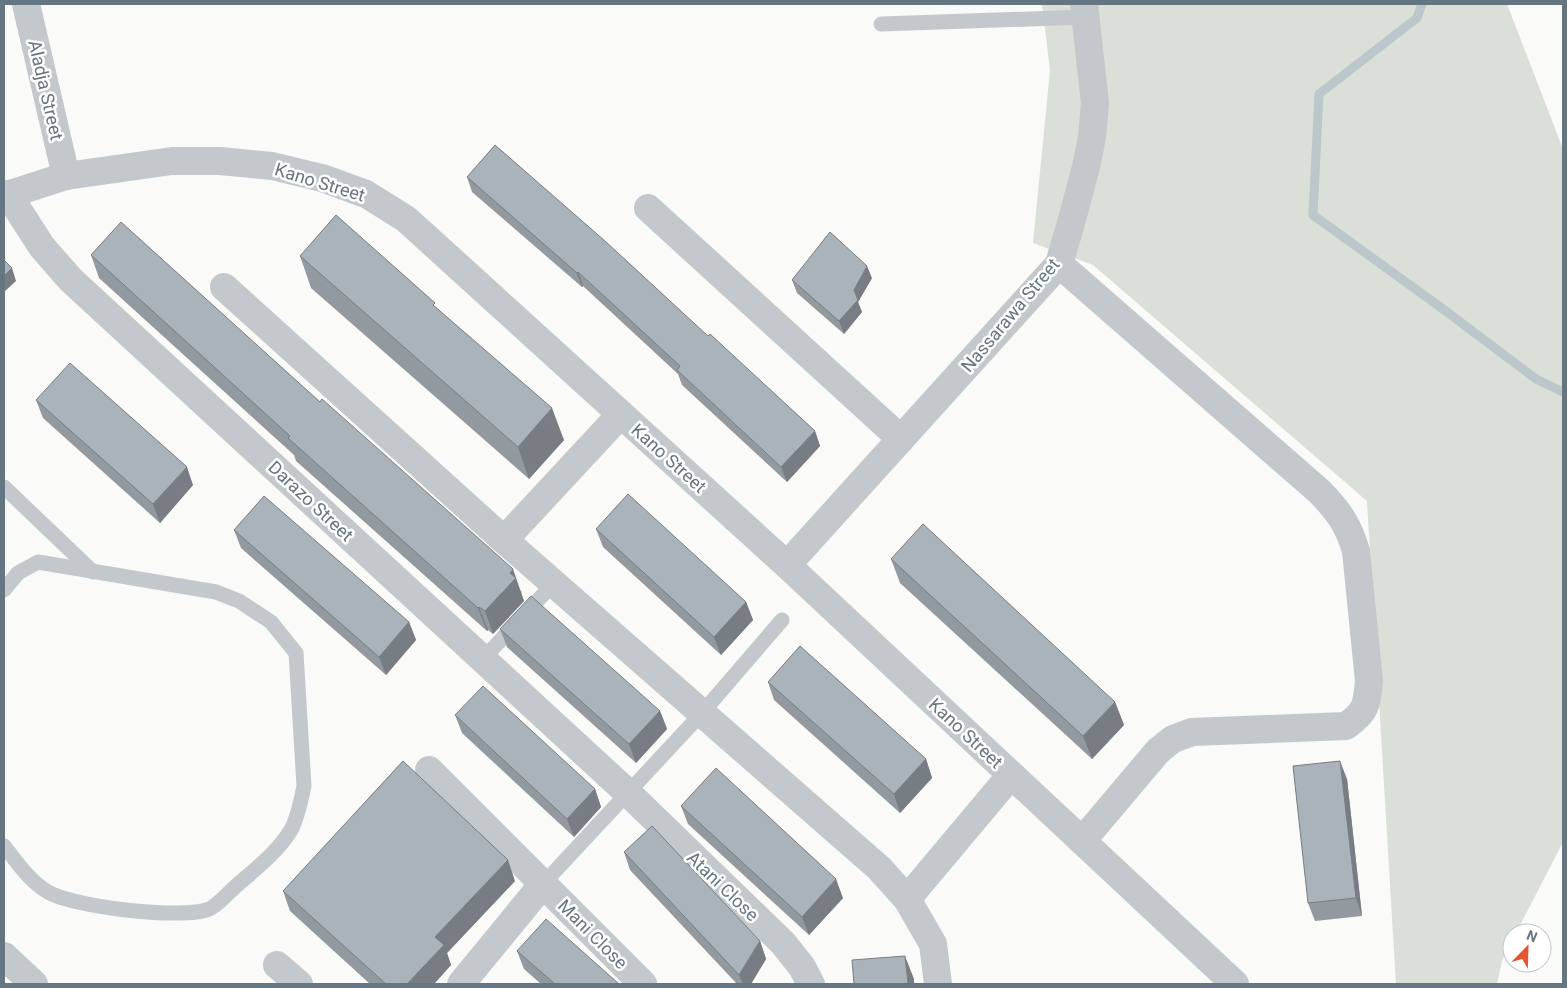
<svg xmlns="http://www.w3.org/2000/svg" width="1567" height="988" font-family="Roboto,sans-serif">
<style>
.green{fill:#dadfd7}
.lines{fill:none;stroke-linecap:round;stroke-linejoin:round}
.stream{stroke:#bbc7cb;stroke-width:9}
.lane{stroke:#c3c8cc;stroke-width:15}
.street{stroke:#c3c8cc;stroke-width:28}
.wall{fill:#929a9f}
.shaded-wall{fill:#777d82}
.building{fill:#aab3b9;stroke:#777d82}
.labels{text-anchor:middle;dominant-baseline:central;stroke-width:5;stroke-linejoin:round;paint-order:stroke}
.street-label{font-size:18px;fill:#657683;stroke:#fff}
</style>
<rect width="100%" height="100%" fill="#fafaf8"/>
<path class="green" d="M 1042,4 L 1507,4 L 1563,149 L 1563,842 L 1516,933 L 1512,933 L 1512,942 L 1502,961 L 1497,984 L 1396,984 L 1367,501 L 1093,265 L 1033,243 L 1050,70 Z"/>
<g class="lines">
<path class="stream" d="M 1422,4 L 1417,18 L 1319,94 L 1313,215 L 1443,309 L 1536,379 L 1563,392"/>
<g class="lane">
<path d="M 881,24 L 1086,17"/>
<path d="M 4,487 L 93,572"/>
<path d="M 4,590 L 18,573 L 38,562 L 216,592 L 239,601 L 271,622 L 296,653 L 304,786 C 301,800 298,817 291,830 C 277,853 255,869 235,887 C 228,893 217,906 209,909 C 183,920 73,907 48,892 C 30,882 17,862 4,846"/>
<path d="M 483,659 L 554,583"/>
<path d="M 543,884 L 702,713 L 782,620"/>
</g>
<g class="street">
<path d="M 26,4 L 66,176"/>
<path d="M 8,194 L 42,247 L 71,280 L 628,793 L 783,943 L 802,967 L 811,984"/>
<path d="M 4,196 L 66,176 L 172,161 L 220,161 L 272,166 L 322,178 L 366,194 L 406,219 L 787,565 L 1235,984"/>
<path d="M 648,208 L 901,439"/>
<path d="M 1059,264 L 1320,492 C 1339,512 1348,524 1356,551 L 1369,681 C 1367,705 1366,712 1346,726 L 1192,732 L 1173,739 L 1158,751 L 1082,841"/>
<path d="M 224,287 L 504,540 L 879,868 L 907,899 L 933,944 L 938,984"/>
<path d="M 504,540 L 621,414"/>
<path d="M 787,565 L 1059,264 L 1071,223 L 1086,167 L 1092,137 L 1095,103 L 1084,4"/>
<path d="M 429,770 L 643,984"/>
<path d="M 907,899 L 1011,775"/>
<path d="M 4,956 L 34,984"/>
<path d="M 277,965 L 299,984"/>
<path d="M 461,984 L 543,884"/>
</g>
</g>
<g class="wall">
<path d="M 467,177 L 708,336 L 815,431 L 820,446 L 787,482 L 682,385 L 678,374 L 583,286 L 582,287 L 472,192 Z"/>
<path d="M 91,255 L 522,592 L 521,593 L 524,601 L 493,634 L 488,630 L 487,631 L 296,461 L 294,455 L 99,278 Z"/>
<path d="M 300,256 L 437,308 L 564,440 L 529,479 L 311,288 Z"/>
<path d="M 872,278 L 858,302 L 862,312 L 844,334 L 797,293 L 792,280 Z"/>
<path d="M 36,400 L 193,485 L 160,523 L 43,418 Z"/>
<path d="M 596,529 L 746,602 L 753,620 L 721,655 L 603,547 Z"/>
<path d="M 234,530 L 409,622 L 416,640 L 386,675 L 241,548 Z"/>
<path d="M 891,559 L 1115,702 L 1124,725 L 1092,759 L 900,583 Z"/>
<path d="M 500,629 L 660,711 L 667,729 L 636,763 L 507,647 Z"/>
<path d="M 768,682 L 926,759 L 932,778 L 900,813 L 774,700 Z"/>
<path d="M 455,715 L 595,789 L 601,807 L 574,837 L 462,733 Z"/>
<path d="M 1347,779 L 1362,916 L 1315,921 L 1308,903 Z"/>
<path d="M 681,806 L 843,898 L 809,935 L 688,824 Z"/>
<path d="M 624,852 L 760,941 L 766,959 L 751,984 L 737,984 L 630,870 Z"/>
<path d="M 515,881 L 447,953 L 451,965 L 434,984 L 370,984 L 290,911 L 283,891 Z"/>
<path d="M 517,951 L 619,984 L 541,984 L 524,969 Z"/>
</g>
<g class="shaded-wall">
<path d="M 867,266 L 872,278 L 858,302 L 862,312 L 844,334 L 839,321 L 854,290 Z"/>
<path d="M 12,268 L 16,281 L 4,292 L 4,276 Z"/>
<path d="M 578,272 L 583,286 L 582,287 L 577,273 Z"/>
<path d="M 552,408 L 564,440 L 529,479 L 518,447 Z"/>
<path d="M 815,431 L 820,446 L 787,482 L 781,467 Z"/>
<path d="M 187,467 L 193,485 L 160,523 L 153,504 Z"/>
<path d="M 513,569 L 524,601 L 493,634 L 485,611 L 510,573 Z"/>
<path d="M 746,602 L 753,620 L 721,655 L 714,637 Z"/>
<path d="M 479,607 L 488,630 L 487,631 L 478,608 Z"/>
<path d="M 409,622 L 416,640 L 386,675 L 379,657 Z"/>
<path d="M 1115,702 L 1124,725 L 1092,759 L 1083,736 Z"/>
<path d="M 660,711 L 667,729 L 636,763 L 629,744 Z"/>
<path d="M 926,759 L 932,778 L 900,813 L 894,794 Z"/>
<path d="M 1340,761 L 1347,779 L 1362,916 L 1356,898 Z"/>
<path d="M 595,789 L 601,807 L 574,837 L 567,819 Z"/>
<path d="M 508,860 L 515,881 L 447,953 L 451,965 L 434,984 L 407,984 L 435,937 Z"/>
<path d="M 836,879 L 843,898 L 809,935 L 802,917 Z"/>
<path d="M 760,941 L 766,959 L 751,984 L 743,984 L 739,975 Z"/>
<path d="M 905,956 L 914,979 L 914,984 L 908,984 Z"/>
</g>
<g class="building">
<path d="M 495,145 L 605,241 L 708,336 L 710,334 L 815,431 L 781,467 L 677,370 L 680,366 L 578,272 L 577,273 L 467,177 Z"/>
<path d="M 336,215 L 435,303 L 433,305 L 552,408 L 518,447 L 300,256 Z"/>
<path d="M 121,222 L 320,402 L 322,399 L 513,569 L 510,573 L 516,578 L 485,611 L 479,607 L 478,608 L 288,438 L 290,436 L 91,255 Z"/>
<path d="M 830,232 L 867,266 L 854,290 L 858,300 L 839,321 L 792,280 Z"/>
<path d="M 4,260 L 12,268 L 4,276 Z"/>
<path d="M 70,363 L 187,467 L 153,504 L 36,400 Z"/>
<path d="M 628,494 L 746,602 L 714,637 L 596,529 Z"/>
<path d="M 264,496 L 409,622 L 379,657 L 234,530 Z"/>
<path d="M 923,524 L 1115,702 L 1083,736 L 891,559 Z"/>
<path d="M 531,596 L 660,711 L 629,744 L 500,629 Z"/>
<path d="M 800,646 L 926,759 L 894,794 L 768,682 Z"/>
<path d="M 483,686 L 595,789 L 567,819 L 455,715 Z"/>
<path d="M 403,761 L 508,860 L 435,937 L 444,945 L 407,984 L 386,984 L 283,891 Z"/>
<path d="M 1340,761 L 1356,898 L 1308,903 L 1293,766 Z"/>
<path d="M 716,768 L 836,879 L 802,917 L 681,806 Z"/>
<path d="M 652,826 L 760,941 L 739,975 L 624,852 Z"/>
<path d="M 546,919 L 619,984 L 555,984 L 517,951 Z"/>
<path d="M 905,956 L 908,984 L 854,984 L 852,960 Z"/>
</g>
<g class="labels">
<g class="street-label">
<text transform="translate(46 90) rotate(77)">Aladja Street</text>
<text transform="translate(320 182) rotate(17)">Kano Street</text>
<text transform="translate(1010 315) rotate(-50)">Nassarawa Street</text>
<text transform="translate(669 458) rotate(42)">Kano Street</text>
<text transform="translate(311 501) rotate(43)">Darazo Street</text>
<text transform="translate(966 733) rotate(43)">Kano Street</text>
<text transform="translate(723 886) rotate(44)">Atani Close</text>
<text transform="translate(593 934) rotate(45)">Mani Close</text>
</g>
</g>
<rect width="1567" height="988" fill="none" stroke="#657683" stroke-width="10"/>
<g transform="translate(1527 948) rotate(23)"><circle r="24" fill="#ffffff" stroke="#c1c8cd"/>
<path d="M0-4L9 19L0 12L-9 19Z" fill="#e4572e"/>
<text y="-8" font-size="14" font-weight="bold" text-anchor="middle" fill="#657683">N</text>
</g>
</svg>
